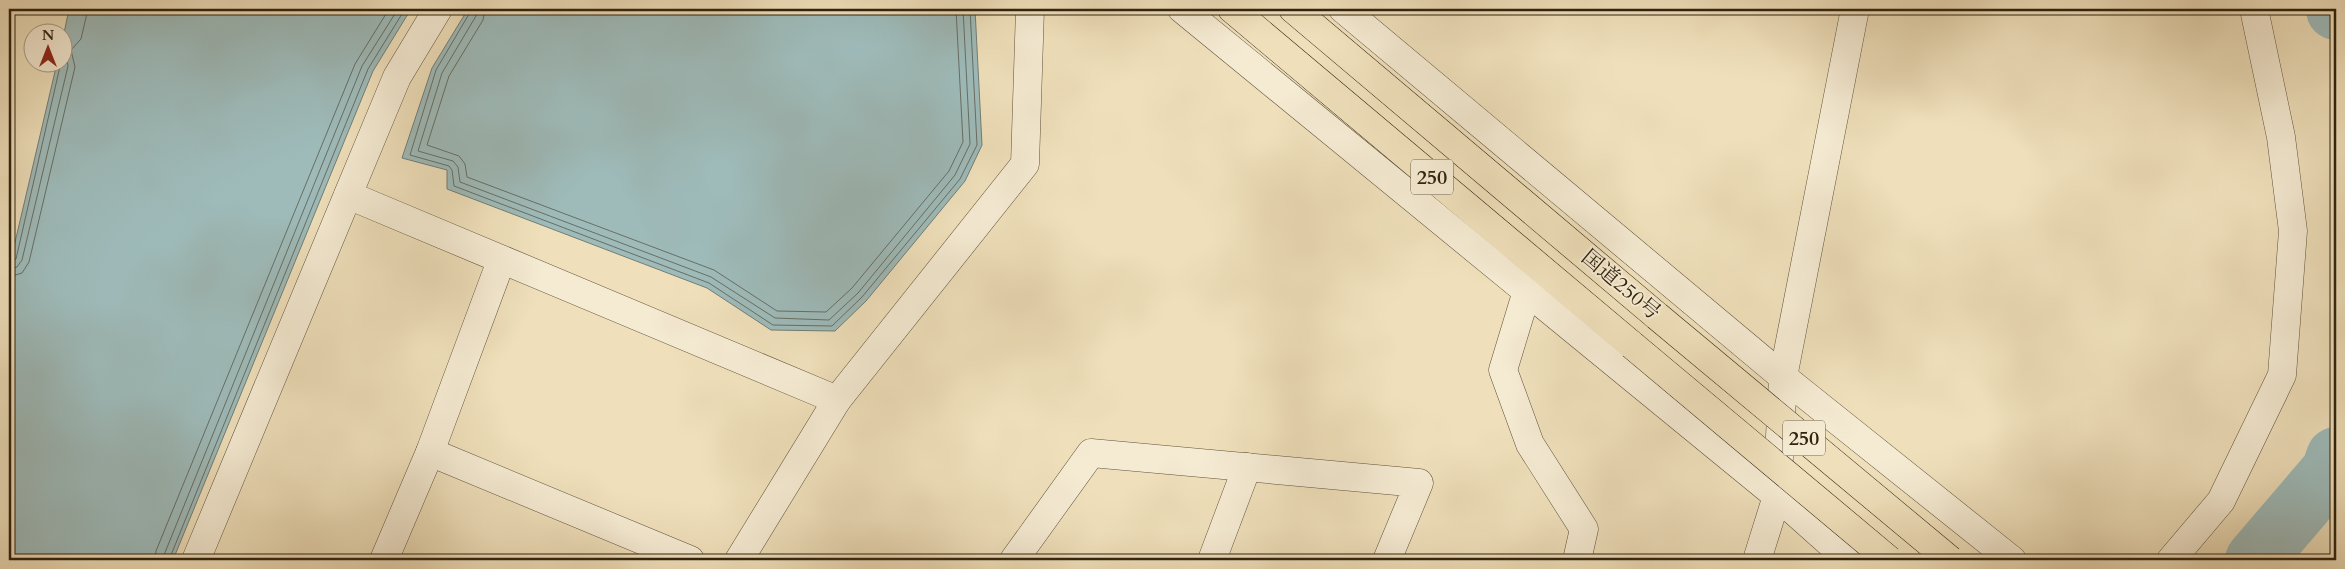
<svg xmlns="http://www.w3.org/2000/svg" width="2345" height="569" font-family="Cardo,'Noto Serif JP',serif">
<style>
.water{fill:#9ebbba;stroke:#727e76}
.lines{fill:none;stroke-linecap:round;stroke-linejoin:round}
.shore{stroke:#676e64;stroke-width:1}
.river{stroke:#9ebbba;stroke-width:60}
.minor-casing{stroke:#60523a;stroke-width:29}
.highway-casing{stroke:#30220f;stroke-width:29}
.minor{stroke:#f5ebd3;stroke-width:28}
.highway{stroke:#efe0bb;stroke-width:28}
.highway-bridge-casing{stroke:#30220f;stroke-width:29;stroke-linecap:butt}
.highway-bridge{stroke:#efe0bb;stroke-width:28}
.labels{text-anchor:middle;dominant-baseline:central;stroke-width:4;stroke-linejoin:round;paint-order:stroke}
.shield{fill:#f5ebd3;stroke:#6b5e4a;stroke-width:1}
.shield-label{font-size:20px;font-weight:bold;fill:#30220f}
.street-label{font-size:21px;fill:#30220f;stroke:#f5ebd3}
</style>
<rect width="100%" height="100%" fill="#efe0bb"/>
<filter id="stains"><feTurbulence type="fractalNoise" baseFrequency=".004" numOctaves="4"/><feColorMatrix values="0 0 0 0 .2 0 0 0 0 .09 0 0 0 0 .02 0 0 0 .5 -.17"/></filter>
<radialGradient id="worn" r=".72"><stop offset=".6" stop-color="#630" stop-opacity="0"/><stop offset="1" stop-color="#630" stop-opacity=".3"/></radialGradient>
<g class="water">
<path d="M 69,9 L 411,9 L 373,71 L 173,560 L 9,560 L 9,268 L 57,63 L 62,62 L 63,38 Z"/>
<path d="M 468,9 L 975,9 L 982,145 L 965,181 L 866,301 L 835,331 L 771,330 L 707,288 L 447,189 L 447,170 L 402,158 L 432,68 Z"/>
</g>
<g class="lines">
<g class="shore">
<path d="M 472,9 L 436,70 L 410,155 L 449,166 L 452,170 L 454,186 L 709,283 L 773,325 L 832,326 L 862,297 L 960,179 L 977,145 L 970,9"/>
<path d="M 478,9 L 476,16 L 442,73 L 418,151 L 453,161 L 458,167 L 460,182 L 711,277 L 775,318 L 829,320 L 858,293 L 955,175 L 970,144 L 963,9"/>
<path d="M 485,9 L 483,20 L 449,76 L 427,145 L 459,156 L 465,164 L 467,177 L 714,270 L 777,311 L 826,312 L 852,288 L 949,171 L 963,142 L 956,9"/>
<path d="M 9,263 L 13,262 L 16,259 L 61,62"/>
<path d="M 9,269 L 17,267 L 22,260 L 68,66 L 67,59 L 62,54"/>
<path d="M 9,277 L 22,273 L 29,262 L 75,67 L 71,50 L 81,39 L 88,9"/>
<path d="M 155,560 L 156,551 L 355,64 L 389,9"/>
<path d="M 162,560 L 362,66 L 398,9"/>
<path d="M 169,560 L 368,69 L 405,9"/>
</g>
<g class="river">
<path d="M 2336,9 L 2336,10"/>
<path d="M 2255,560 L 2331,471 L 2336,457"/>
</g>
<g class="minor-casing">
<g id="minor">
<path d="M 1182,9 L 1777,496 L 1849,560"/>
<path d="M 1343,9 L 1783,377 L 2012,560"/>
<path d="M 348,195 L 837,400"/>
<path d="M 1527,291 L 1503,370 L 1530,444 L 1584,529 L 1577,560"/>
<path d="M 430,452 L 690,560"/>
<path d="M 196,560 L 397,77 L 438,9"/>
<path d="M 384,560 L 430,452 L 501,261"/>
<path d="M 739,560 L 837,400 L 1025,164 L 1030,9"/>
<path d="M 1014,560 L 1091,453 L 1419,483 L 1387,560"/>
<path d="M 1212,560 L 1247,467"/>
<path d="M 1757,560 L 1777,496 L 1783,377 L 1855,9"/>
<path d="M 2171,560 L 2221,501 L 2282,375 L 2293,231 L 2281,137 L 2254,9"/>
</g>
</g>
<g class="highway-casing">
<g id="highway">
<path d="M 1232,9 L 1632,345"/>
<path d="M 1293,9 L 1657,316"/>
</g>
</g>
<use href="#minor" class="minor"/>
<use href="#highway" class="highway"/>
<g class="highway-bridge-casing">
<g id="highway-bridge">
<path d="M 1657,316 L 1950,560"/>
<path d="M 1632,345 L 1889,560"/>
</g>
</g>
<use href="#highway-bridge" class="highway-bridge"/>
</g>
<g class="labels">
<g class="shield">
<rect x="1411" y="159.5" width="42" height="35" rx="4"/>
<rect x="1783" y="420.5" width="42" height="35" rx="4"/>
</g>
<g class="shield-label">
<text x="1432" y="177">250</text>
<text x="1804" y="438">250</text>
</g>
<g class="street-label">
<text transform="translate(1621 285) rotate(40)">国道250号</text>
</g>
</g>
<rect width="2345" height="569" fill="none" stroke="#efe0bb" stroke-width="30"/>
<rect x="10" y="10" width="2325" height="549" fill="none" stroke="#30220f" stroke-width="2.5"/>
<rect x="15" y="15" width="2315" height="539" fill="none" stroke="#30220f"/>
<g transform="translate(48 48)"><circle r="24" fill="#f5ebd3" stroke="#a69b85"/>
<path d="M0-4L9 19L0 12L-9 19Z" fill="#8f2418"/>
<text y="-8" font-size="14" font-weight="bold" text-anchor="middle" fill="#30220f">N</text>
</g>
<rect width="100%" height="100%" filter="url(#stains)"/>
<rect width="100%" height="100%" fill="url(#worn)"/>
</svg>
